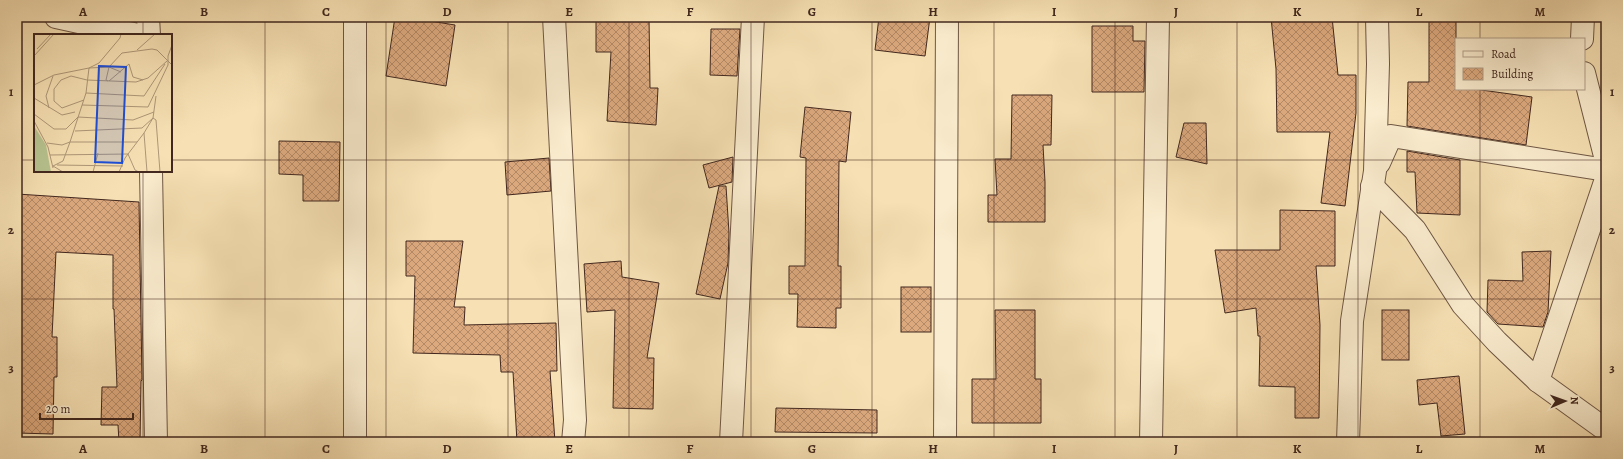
<svg xmlns="http://www.w3.org/2000/svg" width="1623" height="459" font-family="Alegreya,serif">
<style>
.building{fill:url(#building-cross-hatch);stroke:#41271e}
.lines{fill:none;stroke-linecap:round;stroke-linejoin:round}
.street-casing{stroke:#6e5644;stroke-width:24}
.street{stroke:#faecce;stroke-width:22}
.grid{fill:none;stroke:#41271e;stroke-width:1;stroke-opacity:0.55}
.inset-road{fill:none;stroke:#ae9778;stroke-width:1}
.view{fill:#1d4ed8;fill-opacity:0.15;stroke:#1d4ed8;stroke-width:2}
.inset-edge{fill:none;stroke:#41271e;stroke-width:2}
.neatline{fill:none;stroke:#41271e;stroke-width:1.5}
.grid-label{font-size:13px;text-anchor:middle;font-weight:bold;fill:#41271e}
</style>
<defs>
<pattern id="building-cross-hatch" width="8" height="8" patternUnits="userSpaceOnUse"><rect width="8" height="8" fill="#dca97e"/><path d="M0 0l8 8M0 8l8-8" fill="none" stroke="#b48a67"/></pattern>
</defs>
<rect width="100%" height="100%" fill="#f7e1b4"/>
<filter id="stains"><feTurbulence type="fractalNoise" baseFrequency=".005" numOctaves="4"/><feColorMatrix values="0 0 0 0 .2 0 0 0 0 .09 0 0 0 0 .02 0 0 0 .5 -.17"/></filter>
<radialGradient id="worn" r=".72"><stop offset=".6" stop-color="#630" stop-opacity="0"/><stop offset="1" stop-color="#630" stop-opacity=".3"/></radialGradient>
<g class="building">
<path d="M 395,17 L 405,17 L 455,25 L 446,86 L 386,76 Z"/>
<path d="M 596,17 L 649,17 L 650,88 L 658,88 L 656,125 L 607,121 L 611,52 L 596,52 Z"/>
<path d="M 879,17 L 930,17 L 925,56 L 875,50 Z"/>
<path d="M 1271,17 L 1332,17 L 1338,75 L 1356,75 L 1356,113 L 1345,206 L 1321,203 L 1330,132 L 1277,132 L 1276,69 Z"/>
<path d="M 1429,17 L 1456,17 L 1456,89 L 1474,89 L 1532,97 L 1526,145 L 1407,126 L 1408,82 L 1429,82 Z"/>
<path d="M 1092,26 L 1133,26 L 1133,41 L 1145,41 L 1144,92 L 1092,92 Z"/>
<path d="M 711,29 L 740,29 L 737,76 L 710,75 Z"/>
<path d="M 1012,95 L 1052,95 L 1051,145 L 1043,145 L 1045,182 L 1045,222 L 988,222 L 988,195 L 997,195 L 995,159 L 1011,159 Z"/>
<path d="M 805,107 L 851,112 L 846,162 L 839,161 L 838,266 L 841,266 L 841,308 L 836,308 L 836,328 L 797,327 L 798,294 L 789,294 L 789,266 L 805,266 L 806,158 L 800,157 Z"/>
<path d="M 1184,123 L 1206,123 L 1207,164 L 1176,157 Z"/>
<path d="M 279,141 L 340,142 L 339,201 L 303,201 L 303,175 L 279,174 Z"/>
<path d="M 1407,151 L 1460,160 L 1460,215 L 1417,213 L 1415,172 L 1407,172 Z"/>
<path d="M 733,157 L 732,182 L 709,188 L 703,165 Z"/>
<path d="M 549,158 L 551,191 L 507,195 L 505,162 Z"/>
<path d="M 719,186 L 726,186 L 729,233 L 728,263 L 720,299 L 696,294 Z"/>
<path d="M 17,194 L 139,202 L 142,380 L 141,381 L 140,442 L 119,442 L 118,425 L 101,425 L 102,387 L 117,387 L 114,309 L 113,309 L 113,255 L 56,252 L 52,337 L 57,337 L 57,377 L 54,377 L 53,434 L 17,433 Z"/>
<path d="M 1280,210 L 1335,211 L 1335,266 L 1316,266 L 1320,325 L 1319,418 L 1295,418 L 1295,387 L 1259,386 L 1260,336 L 1258,336 L 1256,308 L 1225,313 L 1215,250 L 1280,250 Z"/>
<path d="M 406,241 L 463,241 L 454,307 L 465,307 L 464,325 L 556,323 L 557,371 L 550,371 L 555,442 L 517,442 L 513,372 L 501,372 L 500,355 L 413,353 L 415,276 L 406,276 Z"/>
<path d="M 1551,251 L 1548,312 L 1543,327 L 1498,324 L 1487,312 L 1488,280 L 1523,281 L 1522,252 Z"/>
<path d="M 621,261 L 622,277 L 659,283 L 647,358 L 654,358 L 653,409 L 613,408 L 615,310 L 587,312 L 584,264 Z"/>
<rect x="901" y="287" width="30" height="45"/>
<path d="M 995,310 L 1035,310 L 1035,379 L 1041,379 L 1041,423 L 972,423 L 972,379 L 996,379 Z"/>
<rect x="1382" y="310" width="27" height="50"/>
<path d="M 1459,376 L 1465,434 L 1441,436 L 1437,403 L 1419,405 L 1417,380 Z"/>
<path d="M 776,408 L 877,410 L 877,433 L 775,432 Z"/>
</g>
<g class="lines">
<g class="street-casing">
<g id="street">
<path d="M 56,17 L 138,35"/>
<path d="M 148,17 L 149,35"/>
<path d="M 355,17 L 355,442"/>
<path d="M 554,17 L 575,420 L 573,442"/>
<path d="M 1582,39 L 1583,17"/>
<path d="M 1584,73 L 1606,160"/>
<path d="M 1379,163 L 1391,136 L 1606,170"/>
<path d="M 151,171 L 156,442"/>
<path d="M 1372,186 L 1415,230 L 1463,305 L 1497,342 L 1538,381 L 1606,430"/>
<path d="M 1538,381 L 1606,179"/>
<path d="M 731,442 L 753,17"/>
<path d="M 945,442 L 947,17"/>
<path d="M 1151,442 L 1158,17"/>
<path d="M 1348,442 L 1352,321 L 1375,171 L 1378,64 L 1377,17"/>
</g>
</g>
<use href="#street" class="street"/>
</g>
<path class="grid" d="M 143,17 L 143,35M 265,17 L 265,442M 386,17 L 386,442M 508,17 L 508,442M 629,17 L 629,442M 751,17 L 751,442M 872,17 L 872,442M 994,17 L 994,442M 1115,17 L 1115,442M 1237,17 L 1237,442M 1358,17 L 1358,442M 1480,17 L 1480,39M 1480,89 L 1480,442M 17,160 L 35,160M 171,160 L 1606,160M 143,171 L 143,442M 17,299 L 1606,299"/>
<g transform="translate(34 34)">
<rect width="138" height="138" fill="#f7e1b4"/>
<path d="M 0,92 L 12,111 L 17,138 L 0,138 Z" fill="#b7c491"/>
<path class="inset-road" d="M 3,15 L 17,0M 103,16 L 121,0M 0,22 L 20,0M 95,30 L 99,43 L 109,46M 55,34 L 75,33 L 88,19 L 118,15 L 123,16 L 138,31M 74,47 L 72,46 L 75,33 L 87,38M 75,47 L 95,30M 0,51 L 20,41 L 55,34 L 65,29 L 86,4 L 87,0M 52,59 L 110,62 L 131,30M 122,62 L 119,84 L 122,86 L 126,138M 0,64 L 28,81 L 41,78M 50,66 L 28,74 L 20,67 L 20,55 L 27,46 L 37,42 L 53,46 L 102,48 L 114,44 L 133,27M 48,71 L 114,73 L 134,31 L 134,22 L 138,11M 15,74 L 12,62 L 19,42M 0,80 L 20,95 L 32,95 L 44,83 L 99,86 L 120,78M 0,87 L 14,113 L 19,134M 41,97 L 108,94 L 119,84 L 110,99 L 113,138M 13,109 L 28,111 L 36,108 L 52,59 L 55,34M 16,121 L 94,120 L 101,136 L 105,138M 23,131 L 89,132M 29,138 L 19,132 L 29,127 L 36,108 L 103,108M 59,138 L 64,119M 85,138 L 91,124 L 110,99"/>
<path class="view" d="M 65,32 L 92,33 L 88,129 L 61,128 Z"/>
<rect width="138" height="138" class="inset-edge"/>
</g>
<rect width="1623" height="459" fill="none" stroke="#f7e1b4" stroke-width="44"/>
<rect x="1455" y="38" width="130" height="52" fill="#faecce" stroke="#b09d88"/>
<rect x="1463" y="51" width="20" height="6" fill="#faecce" stroke="#b09d88"/>
<text x="1491" y="58" font-size="12" fill="#41271e">Road</text>
<rect x="1463" y="68" width="20" height="12" fill="url(#building-cross-hatch)" stroke="#b09d88"/>
<text x="1491" y="78" font-size="12" fill="#41271e">Building</text>
<g transform="translate(1565 401) rotate(88)" stroke="#faecce" stroke-width="3" paint-order="stroke">
<path d="M0-3L7 15L0 10L-7 15Z" fill="#41271e"/>
<text y="-6" font-size="11" font-weight="bold" text-anchor="middle" fill="#41271e">N</text>
</g>
<path d="M40 413v6h93v-6" fill="none" stroke="#41271e" stroke-width="2"/>
<text x="46" y="413" font-size="12" fill="#41271e" stroke="#faecce" stroke-width="3" paint-order="stroke">20 m</text>
<rect x="22" y="22" width="1579" height="415" class="neatline"/>
<g class="grid-label">
<text x="83" y="16">A</text>
<text x="204" y="16">B</text>
<text x="326" y="16">C</text>
<text x="447" y="16">D</text>
<text x="569" y="16">E</text>
<text x="690" y="16">F</text>
<text x="812" y="16">G</text>
<text x="933" y="16">H</text>
<text x="1054" y="16">I</text>
<text x="1176" y="16">J</text>
<text x="1297" y="16">K</text>
<text x="1419" y="16">L</text>
<text x="1540" y="16">M</text>
<text x="11" y="96">1</text>
<text x="1612" y="96">1</text>
<text x="11" y="234">2</text>
<text x="1612" y="234">2</text>
<text x="11" y="372">3</text>
<text x="1612" y="372">3</text>
<text x="83" y="453">A</text>
<text x="204" y="453">B</text>
<text x="326" y="453">C</text>
<text x="447" y="453">D</text>
<text x="569" y="453">E</text>
<text x="690" y="453">F</text>
<text x="812" y="453">G</text>
<text x="933" y="453">H</text>
<text x="1054" y="453">I</text>
<text x="1176" y="453">J</text>
<text x="1297" y="453">K</text>
<text x="1419" y="453">L</text>
<text x="1540" y="453">M</text>
</g>
<rect width="100%" height="100%" filter="url(#stains)"/>
<rect width="100%" height="100%" fill="url(#worn)"/>
</svg>
